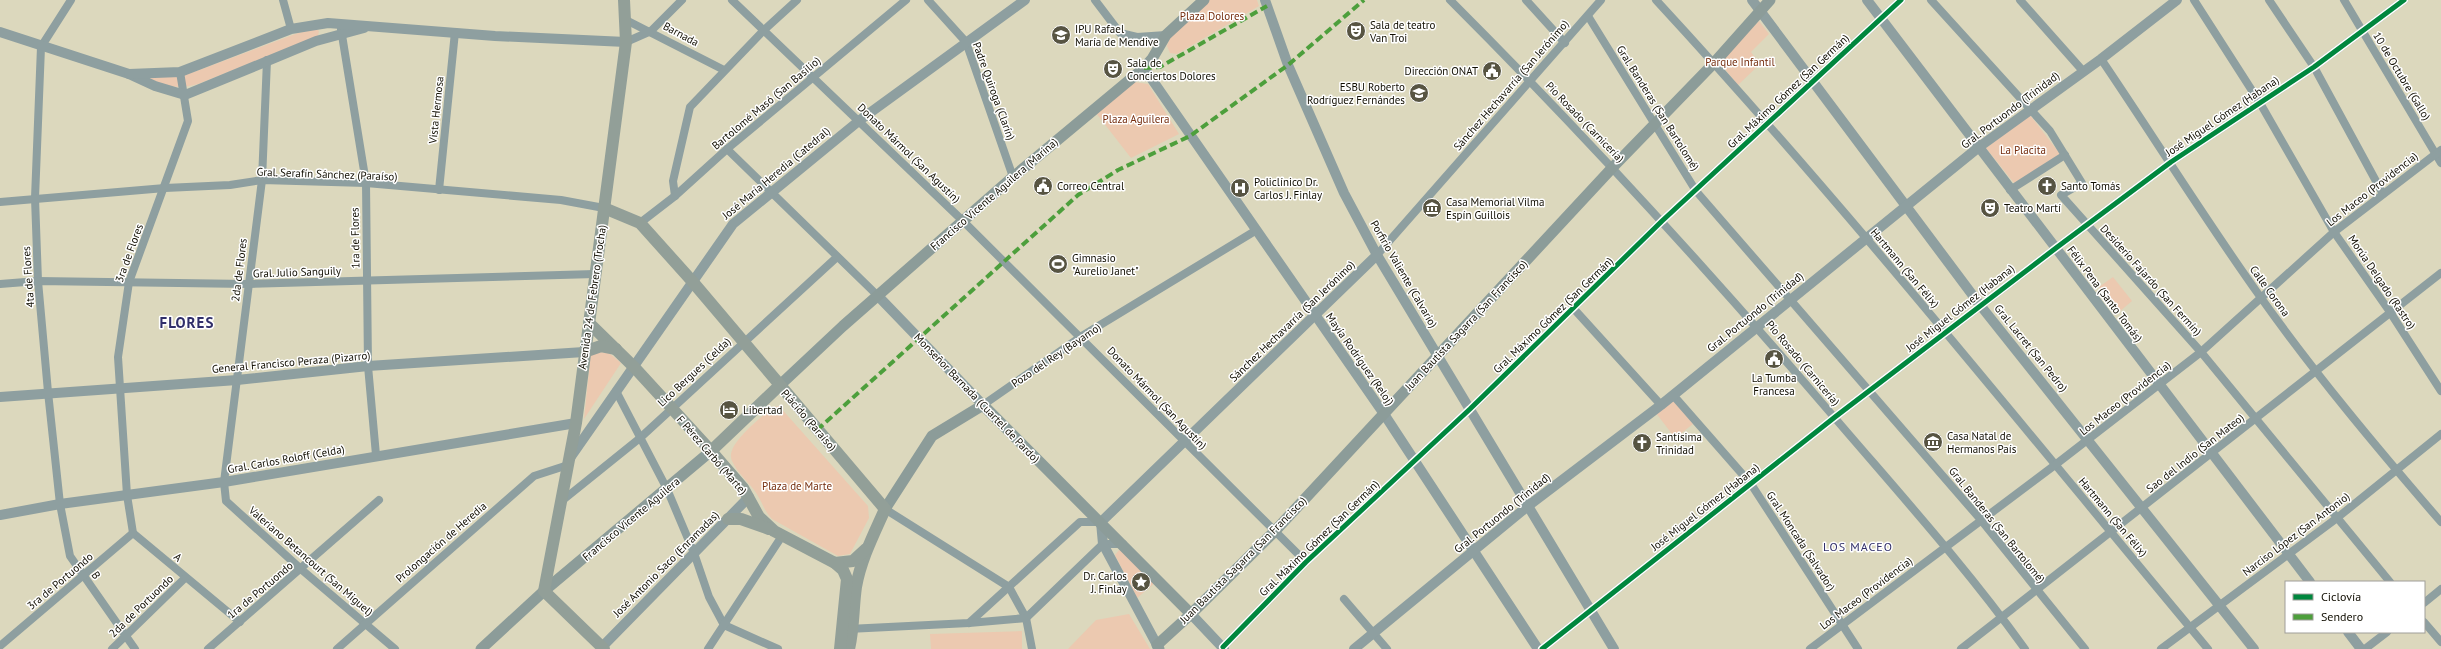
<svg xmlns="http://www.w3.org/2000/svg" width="2441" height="649" font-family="'PT Sans',sans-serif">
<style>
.green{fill:#ecc9b0}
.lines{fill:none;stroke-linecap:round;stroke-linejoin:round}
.minor{stroke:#8e9fa0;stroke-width:8}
.tertiary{stroke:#8e9fa0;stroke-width:10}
.secondary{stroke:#8c9c99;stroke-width:11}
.primary{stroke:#929f98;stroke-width:12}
.quiet{stroke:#4d9f3c;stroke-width:4;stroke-dasharray:8 4;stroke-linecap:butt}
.cycleway-casing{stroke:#fff;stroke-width:8}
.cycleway{stroke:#00873e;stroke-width:5}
.labels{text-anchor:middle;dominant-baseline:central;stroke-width:3;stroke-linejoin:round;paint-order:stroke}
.park-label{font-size:11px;fill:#752d0e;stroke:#fff}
.poi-label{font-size:11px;fill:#100d00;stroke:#fff;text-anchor:start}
.street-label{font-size:11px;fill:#100d00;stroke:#fff}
.neighbourhood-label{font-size:12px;letter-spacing:1px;fill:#302e69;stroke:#fff}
.district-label{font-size:15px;font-weight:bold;letter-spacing:1px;fill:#302e69;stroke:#fff}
</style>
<rect width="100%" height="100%" fill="#dcd8bd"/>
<g class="green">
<path d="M 1209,0 L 1257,0 L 1259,6 L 1177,54 L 1170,53 L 1167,46 L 1170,37 Z"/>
<path d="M 1759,21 L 1769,34 L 1751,52 L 1760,64 L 1738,85 L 1719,62 Z"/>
<path d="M 316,29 L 319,31 L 318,36 L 198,84 C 176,90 168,86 148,78 L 194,72 L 298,33 Z"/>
<path d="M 1134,82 L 1148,84 L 1179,134 L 1131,158 L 1096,113 Z"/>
<path d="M 2030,115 L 2060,154 L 2014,183 L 1986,148 Z"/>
<path d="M 2113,277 L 2132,301 L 2119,312 L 2099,287 Z"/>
<path d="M 591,351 L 609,353 L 621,363 L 584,419 Z"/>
<path d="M 1673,400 L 1693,424 L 1675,438 L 1656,413 Z"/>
<path d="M 779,406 L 868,506 L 869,518 L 850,554 L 838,556 L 772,519 C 763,510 762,500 754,490 C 747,481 737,472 732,461 C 724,445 761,418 773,407 Z"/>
<path d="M 1120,549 L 1156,582 L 1137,598 L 1115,555 Z"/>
<path d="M 1129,614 L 1150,649 L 1068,649 L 1096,620 Z"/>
<path d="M 1022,631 L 1022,649 L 931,649 L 930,634 Z"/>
</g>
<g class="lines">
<g class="minor">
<path d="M 71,0 L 41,47 L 35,198 L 38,281 L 48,392 L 60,504 L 70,556 L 135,649"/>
<path d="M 283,0 L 291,29"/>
<path d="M 732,0 L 963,221 L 1306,562"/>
<path d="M 928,0 L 966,42 L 1013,177"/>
<path d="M 1095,0 L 1120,33 L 1137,37 L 1166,35"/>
<path d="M 1450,0 C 1584,134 1711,273 1834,417 C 1899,493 1966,567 2025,649"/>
<path d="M 1526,0 L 1565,43"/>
<path d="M 1656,0 C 1849,209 2026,431 2208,649"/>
<path d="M 1931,0 L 2050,131 L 2082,183 L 2061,195 L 2201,352 L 2390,582"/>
<path d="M 2020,0 L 2083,71"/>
<path d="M 2194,0 L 2260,103 L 2334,232 L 2390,312 L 2441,391"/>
<path d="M 2269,0 L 2314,67 L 2383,194"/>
<path d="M 2344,0 L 2441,163"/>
<path d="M 1588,16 L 1696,191 L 1981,520 L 2085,649"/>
<path d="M 626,20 L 724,70"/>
<path d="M 341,29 L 366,183 L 368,366 L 376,455"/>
<path d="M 626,42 L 651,31 L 682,0"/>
<path d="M 2101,59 C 2154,137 2204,218 2259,295 C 2315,374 2378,449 2441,522"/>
<path d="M 267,60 L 262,180 L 224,482 L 226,501 L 302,570 L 395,649"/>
<path d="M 180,72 L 188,121 L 129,282 L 118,357 L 127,495 L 133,533 L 240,622"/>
<path d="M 727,149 L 878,296"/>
<path d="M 439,190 L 455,32"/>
<path d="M 2010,190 L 2065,155"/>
<path d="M 675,196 L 673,181 L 690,107 L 764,30 L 797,0"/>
<path d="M 0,202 L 165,188 L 230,185 L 262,180 L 366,183 L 561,200 L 604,208"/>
<path d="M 640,223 L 675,196 L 727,149 L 906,0"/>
<path d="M 1377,255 L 1601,0"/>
<path d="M 0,284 L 38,281 L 248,284 L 595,274"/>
<path d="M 1574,309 L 1661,405"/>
<path d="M 616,391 L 667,489 L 694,553 L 709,597 L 724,625 L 778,649"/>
<path d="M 1673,395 L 1751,484 L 1858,649"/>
<path d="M 983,405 L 1082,336 L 1255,231"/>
<path d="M 563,500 L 640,438 L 837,257"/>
<path d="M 885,509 L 1009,587 L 1026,618 L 1032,649"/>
<path d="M 1344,599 L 1387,649"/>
<path d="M 2424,603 L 2441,589"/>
<path d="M 2424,622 L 2441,642"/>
<path d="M 969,623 L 1080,522 L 1101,522"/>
<path d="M 848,629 L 969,623 L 1026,618 L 1103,544 L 1123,544"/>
<path d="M 0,646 L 133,533"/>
<path d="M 1223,647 L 1306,562 L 1470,409 L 1662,221 L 1901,0"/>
<path d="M 112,649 L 185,578"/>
<path d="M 208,649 L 379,500"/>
<path d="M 337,649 L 534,476 L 568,465"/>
<path d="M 708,649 L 782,536"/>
<path d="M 1542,649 L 1835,417 L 2056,248 L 2171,162 L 2314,67 L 2404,0"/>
<path d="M 1810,649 L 2055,465 L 2201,352 L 2334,232 L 2441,150"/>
<path d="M 1961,649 L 2441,273"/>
<path d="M 2161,649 L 2337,518 L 2441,434"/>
<path d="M 2365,649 L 2387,632"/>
</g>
<g class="tertiary">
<path d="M 1265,0 L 1288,65 L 1344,193 L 1377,255 L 1614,649"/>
<path d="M 1752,0 L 1980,305 L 2254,649"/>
<path d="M 1867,0 L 2310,582"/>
<path d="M 0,32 L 129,74 L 155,86 L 185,95 L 316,41 L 364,28"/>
<path d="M 1144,68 L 1384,414 L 1538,649"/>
<path d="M 129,74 L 180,72 L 291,29 L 328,23 L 495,36 L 626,42"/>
<path d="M 878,296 L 983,405"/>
<path d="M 0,397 L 237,380 L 368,366 L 584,352"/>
<path d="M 570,458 L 733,224 L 860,120 L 1025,0"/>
<path d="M 0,515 L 60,504 L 224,482 L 576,423"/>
<path d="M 1191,614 L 1224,649"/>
<path d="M 2348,632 L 2361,649"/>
<path d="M 1157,645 L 1103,544 L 1101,522 L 1377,255"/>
<path d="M 602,647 L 749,497"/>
<path d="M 1354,649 L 1528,506 L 1661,405 L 1979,147 L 2101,59 L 2177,0"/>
</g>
<g class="secondary">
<path d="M 779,386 L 843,326 L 1013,177 L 1144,68 L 1152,59 L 1166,35 L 1204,0"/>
<path d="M 885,509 L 932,436 L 983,405 L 1191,614"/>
<path d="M 481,649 L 544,591 L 711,451"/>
<path d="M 1159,649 L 1157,645 L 1191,614 L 1274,532 L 1613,167 L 1714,63 L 1770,0"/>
</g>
<g class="primary">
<path d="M 604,208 L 640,223 L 692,281 L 885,509 C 874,534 861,559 856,587 C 853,608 854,628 849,649"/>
<path d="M 589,323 L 634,367 L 711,451 L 743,488 L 759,517 L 774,531 L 835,563 L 853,561 L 866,549"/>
<path d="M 584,352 L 601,346 L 616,349"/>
<path d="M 711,451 L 779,386"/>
<path d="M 728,519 L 741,519 L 769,529"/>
<path d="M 835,563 L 843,570 L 847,579 L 840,649"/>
<path d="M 604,649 L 544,591 L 576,423 L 626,42 L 624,0"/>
</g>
<g class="quiet">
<path d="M 1144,68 L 1160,67 L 1267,6"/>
<path d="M 817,430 L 1078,195 L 1118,170 L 1190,136 L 1288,65 L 1364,0"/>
</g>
<g class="cycleway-casing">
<g id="cycleway">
<path d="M 1223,647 L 1306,562 L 1470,409 L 1662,221 L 1901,0"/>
<path d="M 1542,649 L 1835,417 L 2056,248 L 2171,162 L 2314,67 L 2404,0"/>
</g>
</g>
<use href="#cycleway" class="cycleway"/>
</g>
<defs>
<g id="theatre-disc" transform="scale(1)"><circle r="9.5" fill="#575442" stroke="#fff"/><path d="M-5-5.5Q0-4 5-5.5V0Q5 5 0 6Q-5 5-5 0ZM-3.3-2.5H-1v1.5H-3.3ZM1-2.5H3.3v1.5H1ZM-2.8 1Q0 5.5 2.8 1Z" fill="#fff"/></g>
<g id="school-disc" transform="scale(1)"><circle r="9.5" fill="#575442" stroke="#fff"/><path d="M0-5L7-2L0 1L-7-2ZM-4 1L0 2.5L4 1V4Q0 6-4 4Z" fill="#fff"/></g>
<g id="civic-disc" transform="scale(1)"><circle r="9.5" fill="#575442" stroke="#fff"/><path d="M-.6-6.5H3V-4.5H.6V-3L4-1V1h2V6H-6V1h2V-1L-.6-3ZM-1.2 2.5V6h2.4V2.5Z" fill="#fff"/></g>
<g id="church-disc" transform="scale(1)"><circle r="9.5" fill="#575442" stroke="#fff"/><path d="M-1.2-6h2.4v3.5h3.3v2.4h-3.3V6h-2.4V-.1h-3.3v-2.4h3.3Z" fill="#fff"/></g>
<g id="hospital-disc" transform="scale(1)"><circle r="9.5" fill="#575442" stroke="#fff"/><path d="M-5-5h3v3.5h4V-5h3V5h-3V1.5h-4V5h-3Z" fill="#fff"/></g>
<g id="museum-disc" transform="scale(1)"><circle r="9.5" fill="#575442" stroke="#fff"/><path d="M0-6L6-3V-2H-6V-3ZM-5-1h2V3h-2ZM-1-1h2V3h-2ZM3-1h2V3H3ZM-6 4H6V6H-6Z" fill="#fff"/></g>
<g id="stadium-disc" transform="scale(1)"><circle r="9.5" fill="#575442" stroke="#fff"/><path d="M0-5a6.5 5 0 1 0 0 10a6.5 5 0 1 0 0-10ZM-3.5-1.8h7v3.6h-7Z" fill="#fff"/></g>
<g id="hotel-disc" transform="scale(1)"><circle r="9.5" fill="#575442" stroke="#fff"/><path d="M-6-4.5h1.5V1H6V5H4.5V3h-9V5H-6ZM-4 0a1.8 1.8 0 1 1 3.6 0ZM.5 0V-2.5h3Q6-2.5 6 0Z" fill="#fff"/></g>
<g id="sight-disc" transform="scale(1)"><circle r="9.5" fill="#575442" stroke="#fff"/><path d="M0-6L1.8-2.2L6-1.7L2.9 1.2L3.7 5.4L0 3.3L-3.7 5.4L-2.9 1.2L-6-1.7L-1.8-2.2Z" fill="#fff"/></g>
</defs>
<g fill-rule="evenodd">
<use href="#theatre-disc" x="1356" y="31"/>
<use href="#school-disc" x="1061" y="35"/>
<use href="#theatre-disc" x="1113" y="69"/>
<use href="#civic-disc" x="1492" y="71"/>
<use href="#school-disc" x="1419" y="93"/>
<use href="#civic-disc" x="1043" y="186"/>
<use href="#church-disc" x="2047" y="186"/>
<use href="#hospital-disc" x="1240" y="188"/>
<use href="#museum-disc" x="1432" y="208"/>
<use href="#theatre-disc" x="1990" y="208"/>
<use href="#stadium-disc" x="1058" y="264"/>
<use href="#civic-disc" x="1774" y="359"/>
<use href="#hotel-disc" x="729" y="410"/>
<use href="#museum-disc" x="1933" y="442"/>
<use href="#church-disc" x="1642" y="443"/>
<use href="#sight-disc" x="1141" y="582"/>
</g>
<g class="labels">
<g class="park-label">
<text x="1212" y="16">Plaza Dolores</text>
<text x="1740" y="62">Parque Infantil</text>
<text x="1136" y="119">Plaza Aguilera</text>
<text x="2023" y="150">La Placita</text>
<text x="797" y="486">Plaza de Marte</text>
</g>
<g class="poi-label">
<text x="1370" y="25">Sala de teatro<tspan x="1370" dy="13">Van Troi</tspan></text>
<text x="1075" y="29">IPU Rafael<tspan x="1075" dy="13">María de Mendive</tspan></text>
<text x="1127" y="63">Sala de<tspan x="1127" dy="13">Conciertos Dolores</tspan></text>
<text x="1478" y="71" text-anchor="end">Dirección ONAT</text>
<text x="1405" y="87" text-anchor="end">ESBU Roberto<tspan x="1405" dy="13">Rodríguez Fernándes</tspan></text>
<text x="1254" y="182">Policlínico Dr.<tspan x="1254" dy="13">Carlos J. Finlay</tspan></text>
<text x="1057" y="186">Correo Central</text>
<text x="2061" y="186">Santo Tomás</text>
<text x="1446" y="202">Casa Memorial Vilma<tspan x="1446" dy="13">Espín Guillois</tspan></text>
<text x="2004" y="208">Teatro Martí</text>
<text x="1072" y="258">Gimnasio<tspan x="1072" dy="13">"Aurelio Janet"</tspan></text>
<text x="1774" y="378" text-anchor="middle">La Tumba<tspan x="1774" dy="13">Francesa</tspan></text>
<text x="743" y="410">Libertad</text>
<text x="1947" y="436">Casa Natal de<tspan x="1947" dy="13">Hermanos País</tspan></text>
<text x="1656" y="437">Santísima<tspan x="1656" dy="13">Trinidad</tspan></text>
<text x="1127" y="576" text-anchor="end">Dr. Carlos<tspan x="1127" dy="13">J. Finlay</tspan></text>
</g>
<g class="street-label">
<text transform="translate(681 34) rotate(28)">Barnada</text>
<text transform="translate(2402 76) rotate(59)">10 de Octubre (Gallo)</text>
<text transform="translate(1511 85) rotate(-49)">Sánchez Hechavarría (San Jerónimo)</text>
<text transform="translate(994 91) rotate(70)">Padre Quiroga (Clarín)</text>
<text transform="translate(1788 91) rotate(-43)">Gral. Máximo Gómez (San Germán)</text>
<text transform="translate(766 103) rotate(-40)">Bartolomé Masó (San Basilio)</text>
<text transform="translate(1658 108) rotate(58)">Gral. Banderas (San Bartolomé)</text>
<text transform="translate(436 110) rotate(-84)">Vista Hermosa</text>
<text transform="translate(2010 110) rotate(-37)">Gral. Portuondo (Trinidad)</text>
<text transform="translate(2222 116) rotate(-34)">José Miguel Gómez (Habana)</text>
<text transform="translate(1585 122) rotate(46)">Pío Rosado (Carnicería)</text>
<text transform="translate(909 153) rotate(44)">Donato Mármol (San Agustín)</text>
<text transform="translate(776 173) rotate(-40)">José María Heredia (Catedral)</text>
<text transform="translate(327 174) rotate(2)">Gral. Serafín Sánchez (Paraíso)</text>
<text transform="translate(2372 189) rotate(-38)">Los Maceo (Providencia)</text>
<text transform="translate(994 194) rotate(-41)">Francisco Vicente Aguilera (Marina)</text>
<text transform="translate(355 238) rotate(-91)">1ra de Flores</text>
<text transform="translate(129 253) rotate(-70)">3ra de Flores</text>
<text transform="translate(1905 268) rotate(50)">Hartmann (San Félix)</text>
<text transform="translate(239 270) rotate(-83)">2da de Flores</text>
<text transform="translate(297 272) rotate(-2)">Gral. Julio Sanguily</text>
<text transform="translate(1404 274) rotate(60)">Porfirio Valiente (Calvario)</text>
<text transform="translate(28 277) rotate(-94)">4ta de Flores</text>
<text transform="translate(2151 280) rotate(48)">Desiderio Fajardo (San Fermín)</text>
<text transform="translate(2382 282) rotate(56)">Morúa Delgado (Rastro)</text>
<text transform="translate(2270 291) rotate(54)">Calle Corona</text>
<text transform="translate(2105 294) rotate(53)">Félix Pena (Santo Tomás)</text>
<text transform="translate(592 297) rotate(-82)">Avenida 24 de Febrero (Trocha)</text>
<text transform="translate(1960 308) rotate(-38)">José Miguel Gómez (Habana)</text>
<text transform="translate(1755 312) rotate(-39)">Gral. Portuondo (Trinidad)</text>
<text transform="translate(1553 315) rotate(-44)">Gral. Máximo Gómez (San Germán)</text>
<text transform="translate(1292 321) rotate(-44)">Sánchez Hechavarría (San Jerónimo)</text>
<text transform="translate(1466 325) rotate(-47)">Juan Bautista Sagarra (San Francisco)</text>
<text transform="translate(2031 348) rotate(51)">Gral. Lacret (San Pedro)</text>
<text transform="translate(1056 355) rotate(-34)">Pozo del Rey (Bayamo)</text>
<text transform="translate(1360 359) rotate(55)">Mayía Rodríguez (Reloj)</text>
<text transform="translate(291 362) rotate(-5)">General Francisco Peraza (Pizarro)</text>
<text transform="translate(1803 363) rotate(50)">Pío Rosado (Carnicería)</text>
<text transform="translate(694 372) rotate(-43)">Lico Bergues (Celda)</text>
<text transform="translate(977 398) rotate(46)">Monseñor Barnada (Cuartel de Pardo)</text>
<text transform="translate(1157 398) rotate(46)">Donato Mármol (San Agustín)</text>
<text transform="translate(2125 398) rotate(-38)">Los Maceo (Providencia)</text>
<text transform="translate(809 420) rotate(49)">Plácido (Paraíso)</text>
<text transform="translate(2195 453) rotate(-38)">Sao del Indio (San Mateo)</text>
<text transform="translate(712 455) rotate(49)">F Pérez Carbó (Marte)</text>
<text transform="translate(286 459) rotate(-10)">Gral. Carlos Roloff (Celda)</text>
<text transform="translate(1705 507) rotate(-38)">José Miguel Gómez (Habana)</text>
<text transform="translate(1502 513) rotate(-39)">Gral. Portuondo (Trinidad)</text>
<text transform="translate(2113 517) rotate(50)">Hartmann (San Félix)</text>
<text transform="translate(631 519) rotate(-40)">Francisco Vicente Aguilera</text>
<text transform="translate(1997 525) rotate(51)">Gral. Banderas (San Bartolomé)</text>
<text transform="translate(2296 534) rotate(-37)">Narciso López (San Antonio)</text>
<text transform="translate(1319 538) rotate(-44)">Gral. Máximo Gómez (San Germán)</text>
<text transform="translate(1801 541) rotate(57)">Gral. Moncada (Salvador)</text>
<text transform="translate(441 542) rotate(-41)">Prolongación de Heredia</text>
<text transform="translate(178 557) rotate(41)">A</text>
<text transform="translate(1243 560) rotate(-45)">Juan Bautista Sagarra (San Francisco)</text>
<text transform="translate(311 561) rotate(41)">Valeriano Betancourt (San Miguel)</text>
<text transform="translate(666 564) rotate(-45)">José Antonio Saco (Enramadas)</text>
<text transform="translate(96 575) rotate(55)">B</text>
<text transform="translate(60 581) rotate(-40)">3ra de Portuondo</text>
<text transform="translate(260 590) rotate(-40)">1ra de Portuondo</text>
<text transform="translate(1866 593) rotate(-37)">Los Maceo (Providencia)</text>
<text transform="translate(141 606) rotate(-44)">2da de Portuondo</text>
</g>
<g class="neighbourhood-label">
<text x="1858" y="546">LOS MACEO</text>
</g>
<g class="district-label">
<text x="187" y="322">FLORES</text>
</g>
</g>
<rect x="2285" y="581" width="140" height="52" fill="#ffffff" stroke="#9f9e99"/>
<rect x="2293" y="594" width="20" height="6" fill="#00873e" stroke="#9f9e99"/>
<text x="2321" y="601" font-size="12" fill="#100d00">Ciclovía</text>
<rect x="2293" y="614" width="20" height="6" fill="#4d9f3c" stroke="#9f9e99"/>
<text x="2321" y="621" font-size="12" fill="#100d00">Sendero</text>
</svg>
